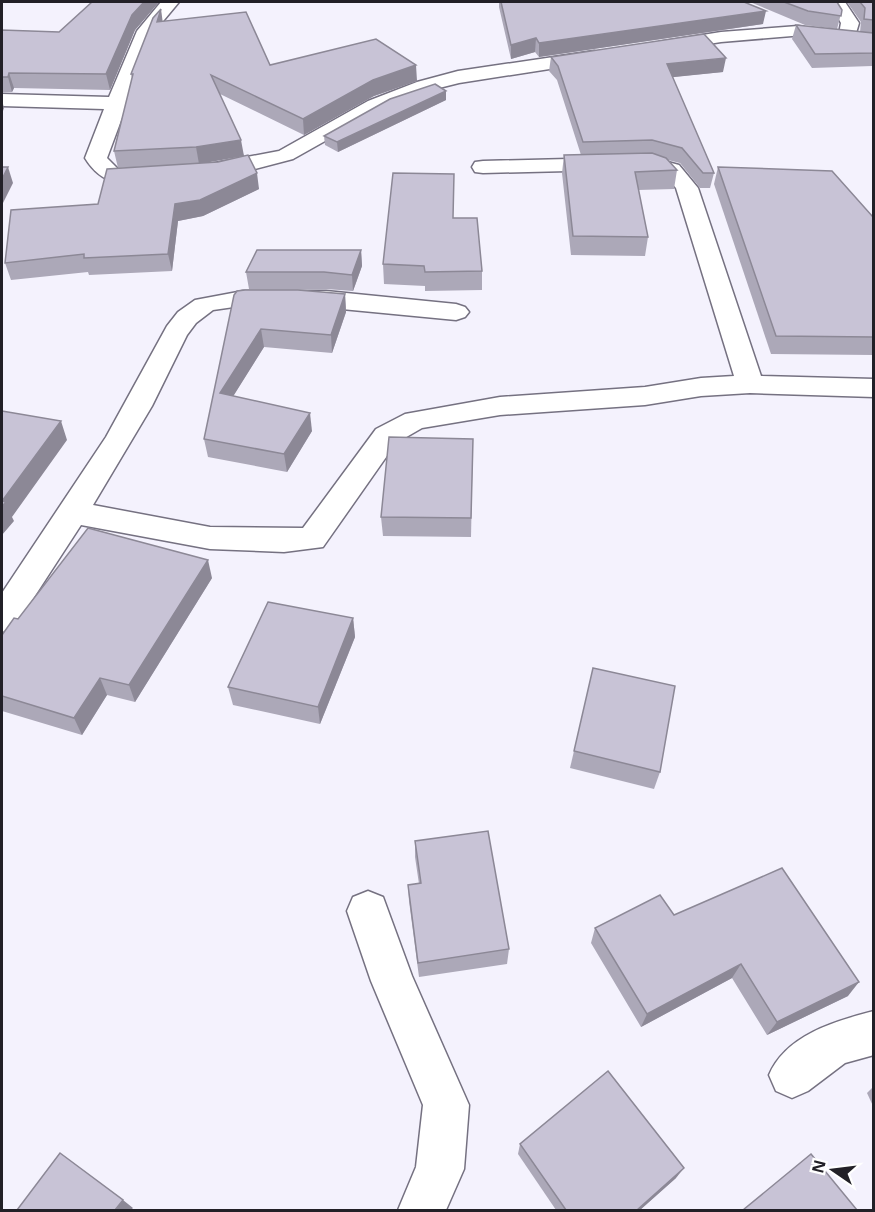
<svg xmlns="http://www.w3.org/2000/svg" width="875" height="1212" font-family="'Open Sans',sans-serif">
<style>
.lines{fill:none;stroke-linecap:round;stroke-linejoin:round}
.minor-casing{stroke:#757181;stroke-width:3}
.minor{fill:#fff;fill-rule:evenodd}
.wall{fill:#aca8b8;fill-rule:evenodd}
.shaded-wall{fill:#8c8896}
.building{fill:#c8c3d6;stroke:#8c8896;stroke-width:1.5}
</style>
<rect width="100%" height="100%" fill="#f4f2fd"/>
<g class="lines">
<g class="minor-casing">
<g id="minor">
<path d="M 161,2 L 179,2 L 154,32 L 107,158 L 119,170 L 150,169 L 158,170 L 161,175 L 158,180 C 126,187 103,187 85,158 L 104,109 L 2,106 L 2,94 L 109,97 L 137,31 Z"/>
<path d="M 829,2 L 845,2 L 859,23 L 853,43 L 841,43 L 838,39 L 841,23 Z"/>
<path d="M 798,26 L 804,27 L 807,31 L 804,35 L 721,42 L 665,51 L 659,50 L 656,46 L 659,42 L 665,41 L 721,32 Z"/>
<path d="M 594,51 L 601,53 L 603,57 L 601,61 L 459,83 L 431,90 L 382,109 L 293,159 L 247,171 L 207,177 L 199,176 L 196,171 L 199,166 L 279,151 L 368,101 L 417,82 L 458,71 Z"/>
<path d="M 649,157 L 679,165 L 698,188 L 761,376 L 874,379 L 874,397 L 750,393 L 701,396 L 645,405 L 500,415 L 422,428 L 396,443 L 323,547 L 284,552 L 210,549 L 81,525 L 14,628 L 2,632 L 2,593 L 106,437 L 167,326 L 178,312 L 195,300 L 243,291 L 326,291 L 456,304 L 465,307 L 469,312 L 465,317 L 456,320 L 300,305 L 248,305 L 213,310 L 196,323 L 187,335 L 152,406 L 93,505 L 210,527 L 303,528 L 376,429 L 405,414 L 500,397 L 645,387 L 701,378 L 734,376 L 676,188 L 664,174 L 649,169 L 483,173 L 475,172 L 472,167 L 475,162 L 483,161 Z"/>
<path d="M 368,891 L 383,897 L 412,976 L 469,1105 L 464,1169 L 446,1210 L 398,1210 L 416,1167 L 423,1105 L 371,981 L 347,911 L 353,897 Z"/>
<path d="M 874,1011 L 874,1055 L 845,1063 L 808,1091 L 792,1098 L 776,1091 L 769,1075 C 786,1035 835,1021 874,1011 Z"/>
</g>
</g>
<use href="#minor" class="minor"/>
</g>
<g class="wall">
<path d="M 92,2 L 159,2 L 135,30 L 110,90 L 14,88 L 12,92 L 2,92 L 2,30 L 59,32 Z"/>
<path d="M 499,2 L 501,2 L 763,24 L 539,57 L 535,52 L 511,59 L 499,7 Z"/>
<path d="M 750,2 L 837,2 L 842,10 L 837,29 L 805,25 Z"/>
<path d="M 847,2 L 873,2 L 873,69 L 872,66 L 812,68 L 792,39 L 796,25 L 860,32 L 861,22 Z"/>
<path d="M 163,21 L 270,65 L 417,81 L 374,96 L 304,135 L 220,94 L 244,156 L 259,189 L 203,216 L 178,221 L 172,271 L 89,275 L 88,272 L 11,280 L 5,263 L 98,204 L 155,166 L 118,168 L 114,151 L 132,78 L 131,74 ZM 237,157 L 218,162 L 206,162 Z"/>
<path d="M 551,57 L 723,72 L 672,77 L 714,173 L 710,188 L 700,188 L 680,163 L 668,160 L 677,170 L 674,189 L 638,190 L 648,237 L 645,256 L 571,255 L 562,173 L 564,155 L 581,155 L 557,80 L 549,71 Z"/>
<path d="M 446,91 L 446,100 L 338,152 L 325,145 L 324,136 Z"/>
<path d="M 718,167 L 873,217 L 873,355 L 771,354 L 714,184 Z"/>
<path d="M 453,218 L 482,271 L 482,290 L 425,291 L 425,286 L 384,284 L 383,264 Z"/>
<path d="M 361,250 L 362,266 L 353,291 L 326,289 L 249,289 L 246,272 Z"/>
<path d="M 245,290 L 345,294 L 346,312 L 332,353 L 264,347 L 233,396 L 312,431 L 287,472 L 208,457 L 204,439 Z"/>
<path d="M 473,439 L 471,537 L 383,536 L 381,517 Z"/>
<path d="M 212,578 L 135,702 L 107,695 L 82,735 L 2,711 L 2,635 L 18,619 Z"/>
<path d="M 353,618 L 355,637 L 320,724 L 233,705 L 228,687 Z"/>
<path d="M 574,751 L 660,772 L 654,789 L 570,768 Z"/>
<path d="M 415,841 L 509,949 L 507,964 L 419,977 L 409,901 L 408,885 L 419,884 L 415,857 Z"/>
<path d="M 674,915 L 848,996 L 767,1035 L 732,978 L 641,1027 L 591,943 L 595,928 Z"/>
<path d="M 873,1087 L 873,1106 L 867,1093 Z"/>
<path d="M 520,1144 L 676,1178 L 640,1210 L 556,1210 L 518,1154 Z"/>
</g>
<g class="shaded-wall">
<path d="M 144,2 L 159,2 L 135,30 L 110,90 L 106,74 L 132,15 Z"/>
<path d="M 161,9 L 163,24 L 157,22 Z"/>
<path d="M 766,11 L 763,24 L 539,57 L 539,43 Z"/>
<path d="M 536,38 L 535,52 L 511,59 L 511,45 Z"/>
<path d="M 726,58 L 723,72 L 665,78 L 667,64 Z"/>
<path d="M 416,65 L 417,81 L 374,96 L 304,135 L 303,119 L 373,80 Z"/>
<path d="M 9,73 L 14,88 L 12,92 L 8,77 Z"/>
<path d="M 446,91 L 446,100 L 338,152 L 337,142 Z"/>
<path d="M 2,100 L 4,108 L 2,114 Z"/>
<path d="M 241,140 L 244,156 L 199,164 L 196,147 Z"/>
<path d="M 8,167 L 13,183 L 2,205 L 2,179 Z"/>
<path d="M 257,173 L 259,189 L 203,216 L 178,221 L 172,271 L 168,254 L 175,204 Z"/>
<path d="M 361,250 L 362,266 L 353,291 L 352,275 Z"/>
<path d="M 345,294 L 346,312 L 332,353 L 331,335 Z"/>
<path d="M 261,329 L 264,347 L 224,411 L 220,393 Z"/>
<path d="M 310,413 L 312,431 L 287,472 L 284,454 Z"/>
<path d="M 61,421 L 67,440 L 12,517 L 14,521 L 2,535 L 2,501 Z"/>
<path d="M 208,560 L 212,578 L 135,702 L 129,685 Z"/>
<path d="M 353,618 L 355,637 L 320,724 L 318,707 Z"/>
<path d="M 100,678 L 107,695 L 82,735 L 74,718 Z"/>
<path d="M 741,964 L 732,978 L 641,1027 L 647,1014 Z"/>
<path d="M 859,982 L 848,996 L 767,1035 L 777,1022 Z"/>
<path d="M 684,1168 L 676,1178 L 640,1210 L 637,1210 Z"/>
<path d="M 123,1200 L 133,1208 L 131,1210 L 115,1210 Z"/>
</g>
<g class="building">
<path d="M 92,2 L 144,2 L 132,15 L 106,74 L 9,73 L 8,77 L 2,77 L 2,30 L 59,32 Z"/>
<path d="M 501,2 L 744,2 L 766,11 L 539,43 L 536,38 L 511,45 Z"/>
<path d="M 784,2 L 837,2 L 842,10 L 841,16 L 808,11 Z"/>
<path d="M 860,2 L 873,2 L 873,20 L 864,19 L 865,8 Z"/>
<path d="M 161,9 L 157,22 L 246,12 L 270,65 L 376,39 L 416,65 L 373,80 L 303,119 L 211,75 L 241,140 L 196,147 L 114,151 L 133,74 L 131,74 L 153,18 Z"/>
<path d="M 796,25 L 873,33 L 873,53 L 815,54 Z"/>
<path d="M 704,34 L 726,58 L 667,64 L 714,173 L 703,173 L 682,148 L 652,140 L 583,142 L 558,66 L 551,57 Z"/>
<path d="M 435,84 L 446,91 L 337,142 L 324,136 L 390,99 Z"/>
<path d="M 652,153 L 666,158 L 677,170 L 635,172 L 648,237 L 573,236 L 564,155 Z"/>
<path d="M 248,155 L 257,173 L 200,200 L 175,204 L 168,254 L 84,258 L 84,254 L 5,263 L 11,210 L 98,204 L 107,169 L 218,162 Z"/>
<path d="M 2,167 L 8,167 L 2,179 Z"/>
<path d="M 718,167 L 832,171 L 873,217 L 873,337 L 776,336 Z"/>
<path d="M 393,173 L 454,174 L 453,218 L 477,218 L 482,271 L 425,272 L 424,266 L 383,264 Z"/>
<path d="M 257,250 L 361,250 L 352,275 L 324,272 L 246,272 Z"/>
<path d="M 245,290 L 298,290 L 345,294 L 331,335 L 261,329 L 220,393 L 310,413 L 284,454 L 204,439 L 234,295 L 237,291 Z"/>
<path d="M 2,411 L 61,421 L 2,501 L 6,502 L 2,506 Z"/>
<path d="M 389,437 L 473,439 L 471,518 L 381,517 Z"/>
<path d="M 88,528 L 208,560 L 129,685 L 100,678 L 74,718 L 2,696 L 2,635 L 14,618 L 18,619 Z"/>
<path d="M 268,602 L 353,618 L 318,707 L 228,687 Z"/>
<path d="M 593,668 L 675,686 L 660,772 L 574,751 Z"/>
<path d="M 488,831 L 509,949 L 418,963 L 408,885 L 421,883 L 415,841 Z"/>
<path d="M 782,868 L 859,982 L 777,1022 L 741,964 L 647,1014 L 595,928 L 660,895 L 674,915 Z"/>
<path d="M 608,1071 L 684,1168 L 637,1210 L 566,1210 L 520,1144 Z"/>
<path d="M 60,1153 L 123,1200 L 115,1210 L 17,1210 Z"/>
<path d="M 811,1154 L 857,1210 L 743,1210 Z"/>
</g>
<rect width="875" height="1212" fill="none" stroke="#222027" stroke-width="6"/>
<g transform="translate(833 1170) rotate(284)" stroke="#ffffff" stroke-width="4.5" paint-order="stroke">
<path d="M0-4.5L10 22L0 15L-10 22Z" fill="#222027"/>
<text y="-9" font-size="16" font-weight="bold" text-anchor="middle" fill="#222027">N</text>
</g>
</svg>
